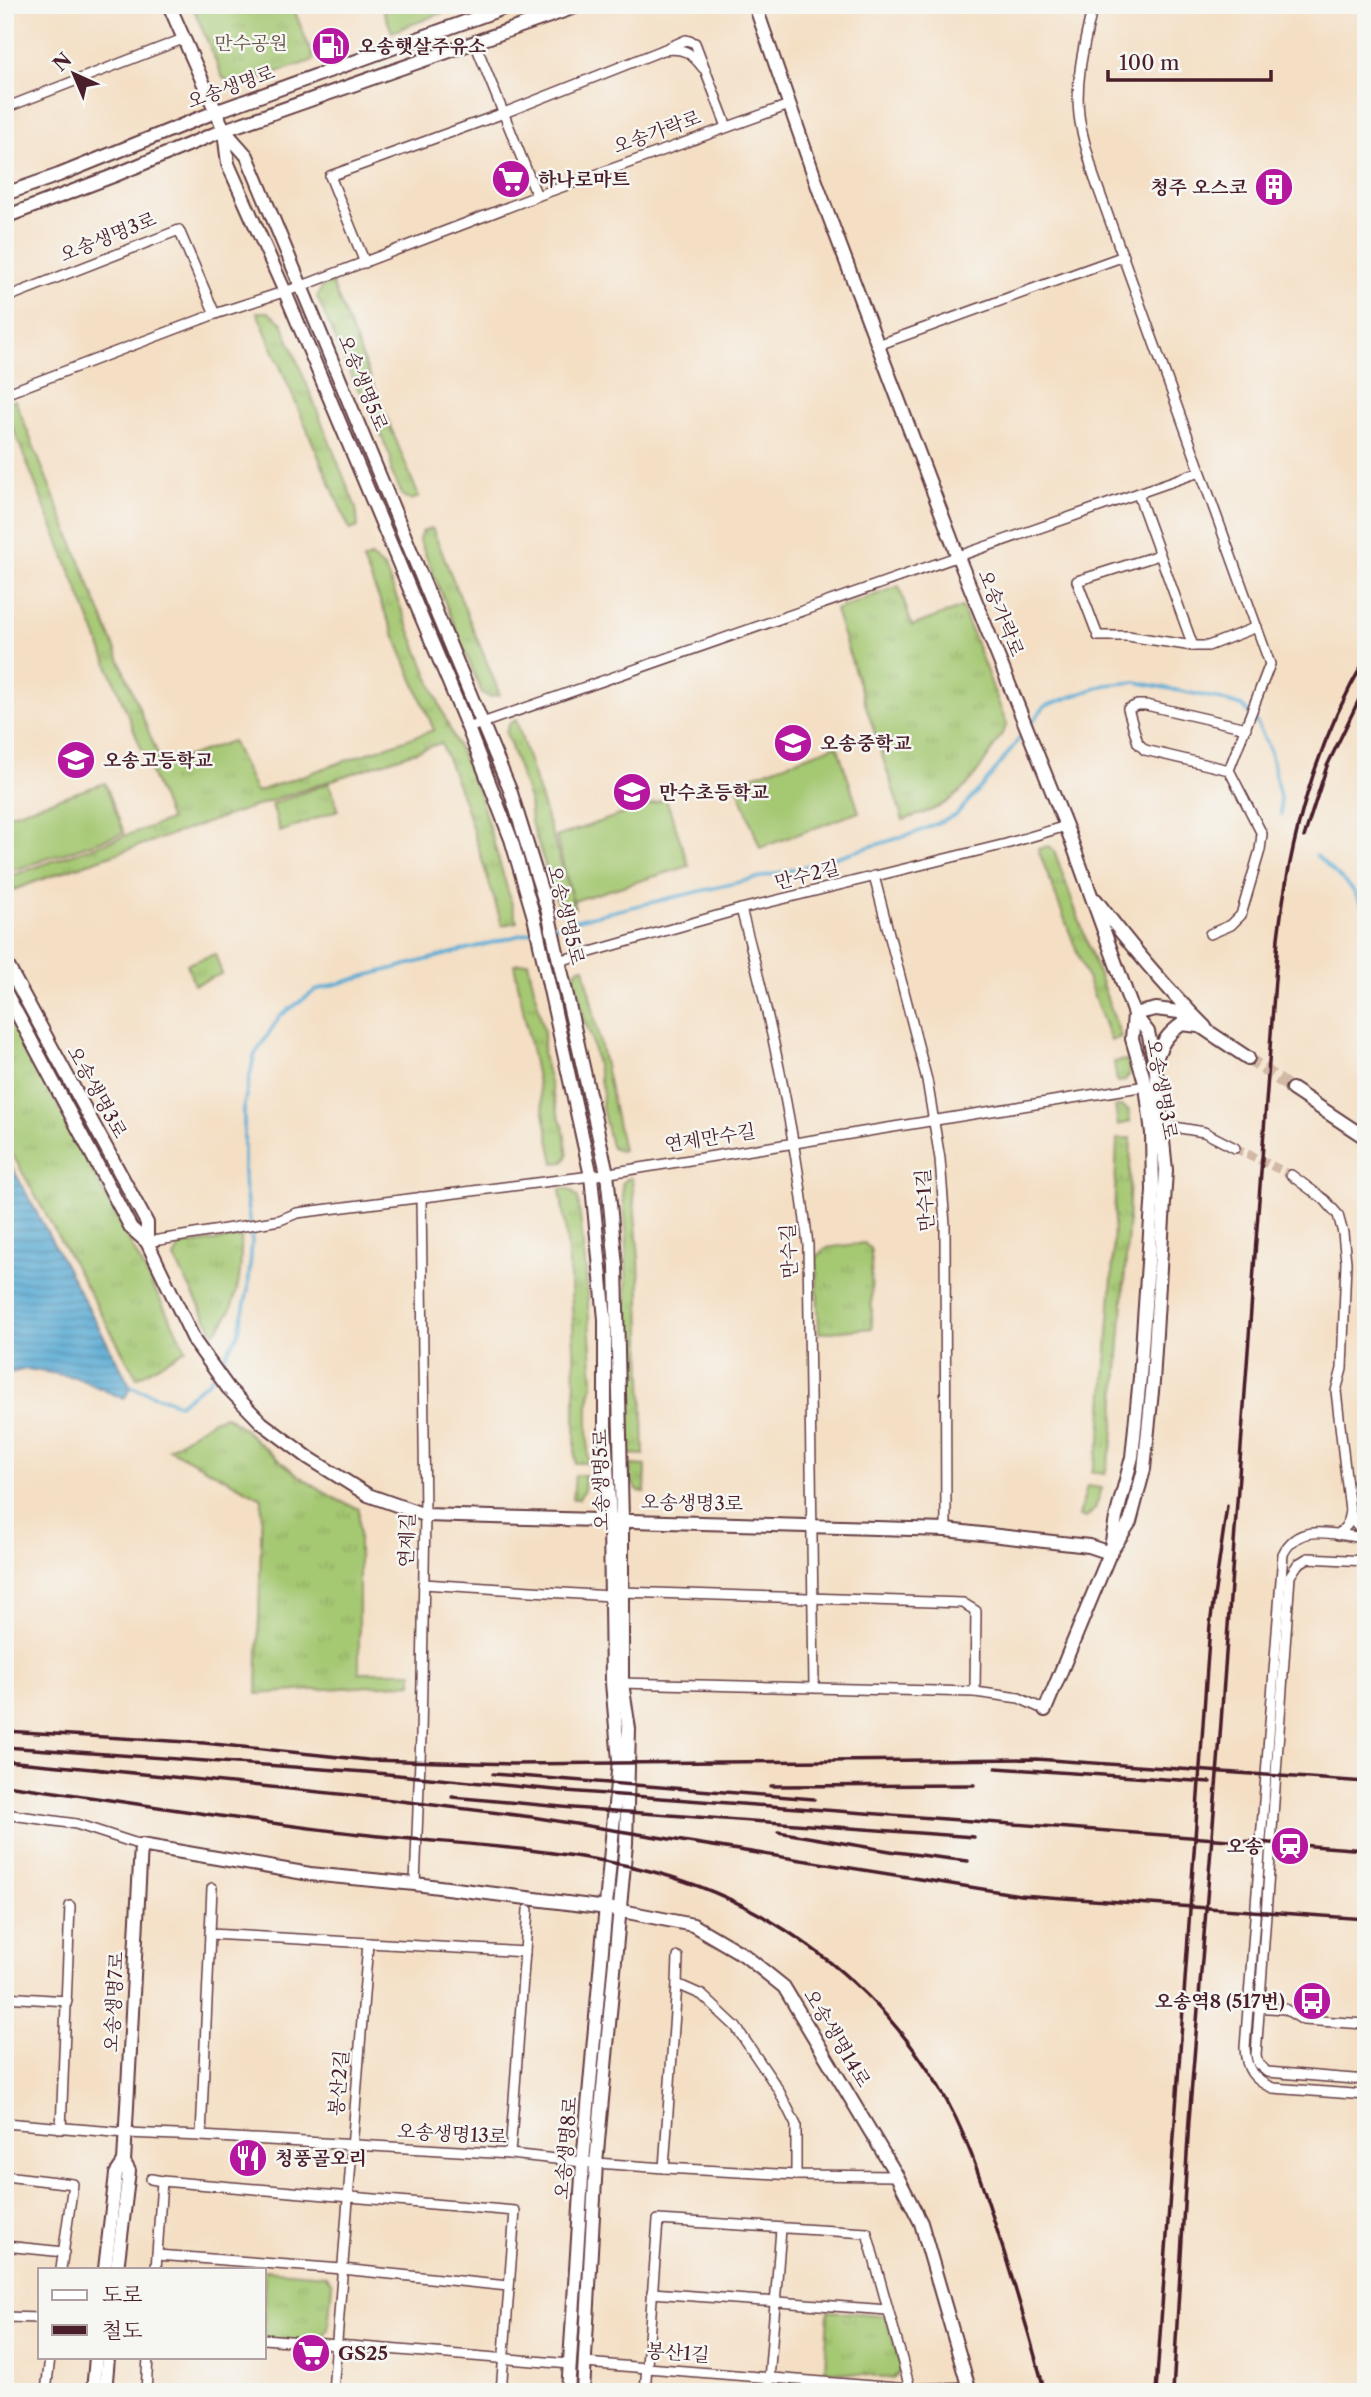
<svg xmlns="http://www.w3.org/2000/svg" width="1371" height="2397" font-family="'Libre Caslon Text','Noto Serif KR',serif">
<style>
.grass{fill:url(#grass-tufts);stroke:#78744e;stroke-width:2}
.pitch{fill:#a5c872;stroke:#78744e;stroke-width:2}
.water{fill:url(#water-rules);stroke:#51647f;stroke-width:2}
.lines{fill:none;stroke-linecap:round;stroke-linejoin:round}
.stream{stroke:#58aad3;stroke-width:3.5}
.street-tunnel{stroke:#d2b9a5;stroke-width:9;stroke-dasharray:9 4.5;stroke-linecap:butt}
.secondary-tunnel{stroke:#d2b9a5;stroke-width:12;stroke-dasharray:12 6;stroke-linecap:butt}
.street-casing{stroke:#643c42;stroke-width:12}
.secondary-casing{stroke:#643c42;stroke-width:16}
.street{stroke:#fff;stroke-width:9}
.secondary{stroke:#fff;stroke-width:12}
.rail{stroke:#4a1f2b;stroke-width:3.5}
.labels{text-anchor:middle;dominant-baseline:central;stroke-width:5;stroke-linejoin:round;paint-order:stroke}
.park-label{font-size:19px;fill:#655240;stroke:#f6f6f2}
.poi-label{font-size:19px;font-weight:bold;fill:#4a1f2b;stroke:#f6f6f2;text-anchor:start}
.street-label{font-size:19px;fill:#4a1f2b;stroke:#f6f6f2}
</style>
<defs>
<pattern id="grass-tufts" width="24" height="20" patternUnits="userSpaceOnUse" patternTransform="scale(1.75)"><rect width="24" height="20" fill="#a5c872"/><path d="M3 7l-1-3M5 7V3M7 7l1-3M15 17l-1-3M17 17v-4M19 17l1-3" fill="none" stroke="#90ab63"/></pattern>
<pattern id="water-rules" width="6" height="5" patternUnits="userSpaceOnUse" patternTransform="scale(1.75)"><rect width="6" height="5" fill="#58aad3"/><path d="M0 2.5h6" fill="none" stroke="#4b8aab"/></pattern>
</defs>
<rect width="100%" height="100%" fill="#f6f6f2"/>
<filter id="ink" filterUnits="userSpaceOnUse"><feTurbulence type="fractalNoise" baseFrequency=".0143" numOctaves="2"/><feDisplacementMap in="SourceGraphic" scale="14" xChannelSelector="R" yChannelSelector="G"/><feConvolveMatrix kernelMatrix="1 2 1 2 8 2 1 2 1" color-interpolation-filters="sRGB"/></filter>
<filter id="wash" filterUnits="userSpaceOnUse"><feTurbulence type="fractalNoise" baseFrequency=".00686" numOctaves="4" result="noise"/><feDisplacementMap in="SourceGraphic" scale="28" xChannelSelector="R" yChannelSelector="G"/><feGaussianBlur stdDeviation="1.57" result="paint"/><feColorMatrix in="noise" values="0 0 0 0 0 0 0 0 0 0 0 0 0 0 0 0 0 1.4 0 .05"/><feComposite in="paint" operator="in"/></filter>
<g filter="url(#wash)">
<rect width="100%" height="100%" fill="#f4dfc4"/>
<g class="grass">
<path d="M 192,5 L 297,5 L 293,7 L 314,60 L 245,83 L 233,84 L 223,78 Z"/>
<path d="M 381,5 L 463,5 L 392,32 Z"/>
<path d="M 332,283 L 419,497 L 411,500 L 403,496 L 391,471 L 391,458 L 367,402 L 355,384 L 317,297 L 322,287 Z"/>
<path d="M 257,312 L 268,312 L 282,323 L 356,508 L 358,527 L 350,530 Z"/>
<path d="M 15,400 L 162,765 L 232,741 L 256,792 L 434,730 L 363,560 L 371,557 L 385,569 L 448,725 L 479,793 L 517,922 L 502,925 L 464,801 L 441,743 L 59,873 L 5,893 L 5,878 L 170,820 L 5,408 L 5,403 Z"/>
<path d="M 432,528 L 500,695 L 489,697 L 482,693 L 419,539 L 422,532 Z"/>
<path d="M 899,586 L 912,626 L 962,607 L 1007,725 C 990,753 971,791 940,806 C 929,812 915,816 903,820 L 835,610 Z"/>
<path d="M 516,720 L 575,908 L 560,911 L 531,822 L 529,800 L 506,732 L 510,723 Z"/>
<path d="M 329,783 L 338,810 L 280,832 L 272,804 Z"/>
<path d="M 1048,846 L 1054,850 L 1121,1037 L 1111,1041 L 1038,849 Z"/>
<path d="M 215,954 L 222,974 L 194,985 L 187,964 Z"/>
<path d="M 528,962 L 544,1032 L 543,1055 L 557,1111 L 563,1126 L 568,1155 L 564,1162 L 554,1163 L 514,964 Z"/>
<path d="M 584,967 L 623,1150 L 619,1151 L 611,1146 L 602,1108 L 603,1094 L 591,1036 L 584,1020 L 574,973 L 579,968 Z"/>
<path d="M 5,1005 L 186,1349 L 137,1378 L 5,1141 Z"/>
<path d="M 1127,1060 L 1130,1074 L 1124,1081 L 1117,1082 L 1114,1062 Z"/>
<path d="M 1121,1106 L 1129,1110 L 1130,1122 L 1118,1125 L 1115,1107 Z"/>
<path d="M 1131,1138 L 1128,1230 L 1113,1441 L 1105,1474 L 1092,1472 L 1101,1437 L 1112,1277 L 1117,1139 Z"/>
<path d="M 632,1178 L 639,1259 L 644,1455 L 630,1454 L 626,1256 L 627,1240 L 622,1184 L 627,1179 Z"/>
<path d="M 560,1189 L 570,1189 L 578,1198 L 586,1272 L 593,1383 L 588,1406 L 588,1463 L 575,1463 C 576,1371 574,1280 560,1189 Z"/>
<path d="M 241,1237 C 242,1270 239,1309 214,1333 L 174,1258 L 180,1246 Z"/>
<path d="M 864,1243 L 871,1249 L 872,1328 L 819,1333 L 816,1258 L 826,1248 Z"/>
<path d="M 225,1416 C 242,1425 252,1438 267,1450 C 294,1473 325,1497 359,1509 L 359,1672 L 412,1672 L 412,1683 L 257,1694 L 262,1498 L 169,1449 L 213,1420 Z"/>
<path d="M 631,1465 L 646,1466 L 645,1492 L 638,1491 L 629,1479 Z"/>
<path d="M 575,1475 L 585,1475 L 584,1490 L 579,1499 L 573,1499 Z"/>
<path d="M 1087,1486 L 1102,1488 L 1095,1509 L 1086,1518 L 1079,1517 Z"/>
<path d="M 264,2270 L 325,2275 L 332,2283 L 328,2329 L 318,2343 L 264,2339 Z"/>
<path d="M 828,2311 L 881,2315 L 886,2318 L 902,2369 L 893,2378 L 825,2371 Z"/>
</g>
<g class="pitch">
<path d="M 837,745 L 859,812 L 760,848 L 736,782 Z"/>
<path d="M 105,783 L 124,833 L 5,873 L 5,816 Z"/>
<path d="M 666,799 L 689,866 L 573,901 L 556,837 Z"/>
</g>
<path class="water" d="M 5,1154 L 131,1387 L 124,1399 L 75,1377 L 27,1369 L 5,1374 Z"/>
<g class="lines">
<g class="stream">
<path d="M 1030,725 L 1045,706 L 1105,685 L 1136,682 L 1215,698 L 1242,706 L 1256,721 L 1270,751 L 1280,798 L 1281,815"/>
<path d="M 1316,855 L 1352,889 L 1366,911"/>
<path d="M 217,1368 L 238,1334 L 248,1290 L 252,1242 L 244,1181 L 244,1105 L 254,1056 L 280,1016 L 316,990 L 365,976 L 593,916 L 800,868 L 915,833 L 956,815 L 991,776 L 1025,731"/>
<path d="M 131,1387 L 179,1404 L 209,1381 L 213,1375"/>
</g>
</g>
</g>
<g filter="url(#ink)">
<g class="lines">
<path class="street-tunnel" d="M 1235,1148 L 1291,1175"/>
<path class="secondary-tunnel" d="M 1248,1058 L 1292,1089"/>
<g class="street-casing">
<g id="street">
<path d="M 1093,5 C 1085,41 1075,78 1079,115 C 1081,135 1089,155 1093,174 L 1270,664 L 1229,770 L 1262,834 L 1260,850 L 1241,915 L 1231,925 L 1210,934"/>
<path d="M 475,43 L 537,196"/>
<path d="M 703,68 C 691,52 683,47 663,50 L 686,40 L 695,43 L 727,127"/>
<path d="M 5,108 L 183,39"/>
<path d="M 365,263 L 330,176 L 504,113 L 663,50"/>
<path d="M 5,298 L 179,230 L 215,314"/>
<path d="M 878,345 L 1124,256"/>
<path d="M 5,394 L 215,314 L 302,286 L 537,196 L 789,105"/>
<path d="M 1138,494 L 1193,646 L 1128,636 L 1098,636 L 1077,581 L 1159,555"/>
<path d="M 1193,646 L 1208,646 L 1257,627"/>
<path d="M 468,728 L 1199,472"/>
<path d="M 1229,770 L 1145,750 L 1138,743 L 1128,709 L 1137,705 L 1146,705 L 1246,728"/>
<path d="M 874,876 L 927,1080 L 940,1159 L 945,1225 L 946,1530"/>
<path d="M 741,909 C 771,1020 795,1131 808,1245 L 814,1687"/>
<path d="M 559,961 L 741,909 L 1006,844 L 1066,826"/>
<path d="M 1162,1125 L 1204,1132 L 1235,1148"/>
<path d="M 1291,1175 L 1325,1200 L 1338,1215 L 1343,1233 L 1346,1262 L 1342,1369 L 1336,1391 L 1350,1511"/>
<path d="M 147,1242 L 280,1220 L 297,1213 L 591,1176 L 1146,1086"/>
<path d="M 1338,1535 L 1347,1525 L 1350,1511 L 1354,1522 L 1366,1536"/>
<path d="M 1366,1538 C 1334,1535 1299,1521 1283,1554 L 1245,2048 C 1246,2069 1253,2080 1273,2088 L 1366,2095"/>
<path d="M 1366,1561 L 1308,1558 L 1298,1564 L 1290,1576 L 1256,2055 L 1258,2064 L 1267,2072 L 1366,2080"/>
<path d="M 423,1584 L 610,1596"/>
<path d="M 622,1592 L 963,1603 L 976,1611 L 975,1692"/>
<path d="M 619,1683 L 975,1692 L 1019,1698 L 1045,1710"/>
<path d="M 5,1814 L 76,1824 L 141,1845"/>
<path d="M 415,1884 L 421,1736 L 425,1515 L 421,1197"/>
<path d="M 210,1934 L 525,1952"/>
<path d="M 677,1984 L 678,1957"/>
<path d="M 5,1997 L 67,2001"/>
<path d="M 1253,2007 L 1285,2009 L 1303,2020 L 1366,2024"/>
<path d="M 5,2123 L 126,2133 L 201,2136 L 510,2154 L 583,2162 L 664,2168 L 796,2175 L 897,2176"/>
<path d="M 61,2129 L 70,1906"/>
<path d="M 201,2136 L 212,1888"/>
<path d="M 510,2154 L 528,1910"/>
<path d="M 664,2168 L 677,1984 L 702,1995 L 736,2027 L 778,2089 L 796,2125 L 796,2175"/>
<path d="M 5,2176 L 73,2184 L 61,2269"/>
<path d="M 151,2179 L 162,2181"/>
<path d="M 5,2246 L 64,2252"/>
<path d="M 157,2255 L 342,2269 L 508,2286"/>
<path d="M 156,2269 L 162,2181 L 515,2211 L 501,2392"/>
<path d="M 652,2293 L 888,2310"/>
<path d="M 5,2317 L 40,2318"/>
<path d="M 264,2339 L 570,2364"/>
<path d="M 585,2363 L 910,2389 L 969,2387"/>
<path d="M 5,2389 L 32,2392"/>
<path d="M 46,2392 L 50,2357"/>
<path d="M 146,2392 L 148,2357"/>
<path d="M 333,2392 L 368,1943"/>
<path d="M 645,2392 L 658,2220 L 867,2233 L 911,2392"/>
<path d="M 768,2392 L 781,2229"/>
</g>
</g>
<g class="secondary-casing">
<g id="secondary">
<path d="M 169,5 L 224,130 L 247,156 L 510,790 L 548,912 L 607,1173 L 616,1266 L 622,1521 L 622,1683 L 629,1729 L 626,1843 L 596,2163 L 583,2392"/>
<path d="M 755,5 L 819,190 L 958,557 L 1066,826 L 1134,1014 L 1148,1032 L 1155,1063 L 1166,1170 L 1153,1382 L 1144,1469 L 1130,1522 L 1110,1553 L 1045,1710"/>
<path d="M 224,131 L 228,164 L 285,292 L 468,728 L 511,839 L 534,917 L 591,1176 L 605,1319 L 605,1430 L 610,1521 L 612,1683 L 619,1760 L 583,2162 L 568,2392"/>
<path d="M 5,194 L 59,175 L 215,112 L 512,5"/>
<path d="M 5,217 L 113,176 L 224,130 L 581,5"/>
<path d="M 1096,900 C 1130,945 1165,987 1205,1027"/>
<path d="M 5,961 L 147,1223 L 147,1242"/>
<path d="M 5,991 L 131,1228 L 147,1242 L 195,1342 L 228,1388 L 262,1423 L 309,1458 L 368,1495 L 425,1515 L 946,1530 L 1089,1546 L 1110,1553"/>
<path d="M 1134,1014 L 1156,1009 L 1179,1012 L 1248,1058"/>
<path d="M 1155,1063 C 1160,1045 1167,1034 1182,1024 L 1198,1026"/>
<path d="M 1292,1089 L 1366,1138"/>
<path d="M 1111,1547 L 1116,1518 L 1132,1457 L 1140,1377 L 1153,1191 L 1152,1133 L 1146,1086 L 1132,1039 L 1134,1014"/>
<path d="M 105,2269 L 116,2174 L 124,2162"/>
<path d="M 117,2269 L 129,2171 L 124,2162 L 141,1845 L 310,1874 L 415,1884 L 607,1908 L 693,1925 L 744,1955 L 784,1987 L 897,2176 L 921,2223 L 970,2392"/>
<path d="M 93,2392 L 96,2357"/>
<path d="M 105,2392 L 108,2357"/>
</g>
</g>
<use href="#street" class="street"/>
<use href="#secondary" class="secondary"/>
<g class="rail">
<path d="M 1304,837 L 1327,766 L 1366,685"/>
<path d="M 5,1731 L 204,1743 L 368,1760 L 513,1764 L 1036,1759 L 1366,1782"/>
<path d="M 5,1747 L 366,1772 L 566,1791 L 1366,1850"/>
<path d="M 5,1761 L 103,1770"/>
<path d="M 996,1768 L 1210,1782"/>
<path d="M 94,1769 L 359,1796 L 532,1817 L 1020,1895 L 1366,1919"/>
<path d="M 493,1774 L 814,1799"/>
<path d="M 5,1785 C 123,1801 241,1821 360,1834 C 458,1845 558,1847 654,1872 C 772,1903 876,1983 939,2087 C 966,2132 981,2180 997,2230 C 1014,2283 1030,2337 1045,2392"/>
<path d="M 771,1786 L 974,1785"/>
<path d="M 452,1797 L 573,1808 L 974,1837"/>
<path d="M 778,1832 L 896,1852 L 968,1861"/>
<path d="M 1156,2392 L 1210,1625 L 1227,1506"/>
<path d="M 1173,2392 L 1189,2120 L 1219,1750 L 1278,938 C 1290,838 1315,745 1366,658"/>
</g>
</g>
</g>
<defs>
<g id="fuel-disc" transform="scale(2.0125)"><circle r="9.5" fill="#b5179e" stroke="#f6f6f2"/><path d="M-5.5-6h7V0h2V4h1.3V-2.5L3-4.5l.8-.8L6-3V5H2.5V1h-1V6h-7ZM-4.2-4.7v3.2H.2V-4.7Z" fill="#fff"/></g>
<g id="supermarket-disc" transform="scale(2.0125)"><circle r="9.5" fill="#b5179e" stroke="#f6f6f2"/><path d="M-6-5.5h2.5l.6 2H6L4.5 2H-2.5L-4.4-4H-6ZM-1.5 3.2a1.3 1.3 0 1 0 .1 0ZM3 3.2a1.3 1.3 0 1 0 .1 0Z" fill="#fff"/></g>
<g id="building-disc" transform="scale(2.0125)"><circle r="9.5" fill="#b5179e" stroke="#f6f6f2"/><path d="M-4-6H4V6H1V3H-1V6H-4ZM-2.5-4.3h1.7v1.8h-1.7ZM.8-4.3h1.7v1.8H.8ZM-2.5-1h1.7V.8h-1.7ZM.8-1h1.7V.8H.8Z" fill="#fff"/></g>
<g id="school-disc" transform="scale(2.0125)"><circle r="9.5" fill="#b5179e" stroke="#f6f6f2"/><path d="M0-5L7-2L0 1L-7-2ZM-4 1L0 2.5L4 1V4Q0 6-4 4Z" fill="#fff"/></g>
<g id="station-disc" transform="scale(2.0125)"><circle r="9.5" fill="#b5179e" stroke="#f6f6f2"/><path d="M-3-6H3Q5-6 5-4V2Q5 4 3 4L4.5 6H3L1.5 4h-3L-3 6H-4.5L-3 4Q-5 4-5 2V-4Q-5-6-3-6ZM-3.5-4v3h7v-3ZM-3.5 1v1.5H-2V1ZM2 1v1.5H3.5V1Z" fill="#fff"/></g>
<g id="bus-disc" transform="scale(2.0125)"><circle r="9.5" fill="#b5179e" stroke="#f6f6f2"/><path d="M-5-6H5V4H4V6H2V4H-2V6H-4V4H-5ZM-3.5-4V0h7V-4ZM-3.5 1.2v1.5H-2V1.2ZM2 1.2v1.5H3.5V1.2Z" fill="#fff"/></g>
<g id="restaurant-disc" transform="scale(2.0125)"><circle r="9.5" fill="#b5179e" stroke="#f6f6f2"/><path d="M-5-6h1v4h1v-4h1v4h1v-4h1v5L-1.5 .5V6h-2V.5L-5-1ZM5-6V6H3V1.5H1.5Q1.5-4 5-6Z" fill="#fff"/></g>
</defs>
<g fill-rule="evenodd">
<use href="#fuel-disc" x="331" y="46"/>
<use href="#supermarket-disc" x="511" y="179"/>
<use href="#building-disc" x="1274" y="187"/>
<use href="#school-disc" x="793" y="743"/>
<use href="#school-disc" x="76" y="760"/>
<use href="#school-disc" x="632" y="792"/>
<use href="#station-disc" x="1290" y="1846"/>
<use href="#bus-disc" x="1312" y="2001"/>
<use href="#restaurant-disc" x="248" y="2158"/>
<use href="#supermarket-disc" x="311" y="2353"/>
</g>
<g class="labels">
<g class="park-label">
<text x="251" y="43">만수공원</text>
</g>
<g class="poi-label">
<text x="358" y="46">오송햇살주유소</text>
<text x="538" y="179">하나로마트</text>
<text x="1247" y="187" text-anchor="end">청주 오스코</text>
<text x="820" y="743">오송중학교</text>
<text x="103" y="760">오송고등학교</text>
<text x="659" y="792">만수초등학교</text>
<text x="1263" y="1846" text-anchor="end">오송</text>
<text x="1285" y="2001" text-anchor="end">오송역8 (517번)</text>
<text x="275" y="2158">청풍골오리</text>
<text x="338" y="2353">GS25</text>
</g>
<g class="street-label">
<text transform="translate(231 87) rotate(-20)">오송생명로</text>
<text transform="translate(657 132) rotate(-20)">오송가락로</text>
<text transform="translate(108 237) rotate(-22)">오송생명3로</text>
<text transform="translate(363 383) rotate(68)">오송생명5로</text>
<text transform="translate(1001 613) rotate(68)">오송가락로</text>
<text transform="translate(807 875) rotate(-14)">만수2길</text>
<text transform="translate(566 915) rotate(76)">오송생명5로</text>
<text transform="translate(1162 1089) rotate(80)">오송생명3로</text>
<text transform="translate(97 1092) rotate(61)">오송생명3로</text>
<text transform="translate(710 1138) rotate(-9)">연제만수길</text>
<text transform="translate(925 1200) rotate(-94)">만수1길</text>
<text transform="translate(789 1251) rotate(-93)">만수길</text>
<text transform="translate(601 1480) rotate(-91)">오송생명5로</text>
<text transform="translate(692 1503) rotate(1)">오송생명3로</text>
<text transform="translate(407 1540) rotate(-88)">연제길</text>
<text transform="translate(114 2002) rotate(-87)">오송생명7로</text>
<text transform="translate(837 2038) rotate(59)">오송생명14로</text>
<text transform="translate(339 2083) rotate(-85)">봉산2길</text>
<text transform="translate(452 2134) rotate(3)">오송생명13로</text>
<text transform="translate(566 2148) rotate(-85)">오송생명8로</text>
<text transform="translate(678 2353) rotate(4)">봉산1길</text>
</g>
</g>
<rect width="1371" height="2397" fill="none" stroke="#f6f6f2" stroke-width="28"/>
<rect x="38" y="2268" width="228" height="91" fill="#f6f6f2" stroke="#b1a0a2" stroke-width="2"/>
<rect x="52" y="2290" width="35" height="10" fill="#ffffff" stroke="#b1a0a2" stroke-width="2"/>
<text x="102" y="2302" font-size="21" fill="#4a1f2b">도로</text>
<rect x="52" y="2325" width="35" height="10" fill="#4a1f2b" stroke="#b1a0a2" stroke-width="2"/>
<text x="102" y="2338" font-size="21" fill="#4a1f2b">철도</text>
<g transform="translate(74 74) rotate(316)" stroke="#f6f6f2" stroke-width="5" paint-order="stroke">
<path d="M0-5L12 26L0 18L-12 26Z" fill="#4a1f2b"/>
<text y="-10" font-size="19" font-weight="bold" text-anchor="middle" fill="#4a1f2b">N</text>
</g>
<path d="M1108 70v10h163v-10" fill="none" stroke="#4a1f2b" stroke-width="3.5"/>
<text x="1119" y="70" font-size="21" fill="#4a1f2b" stroke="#f6f6f2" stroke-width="5" paint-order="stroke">100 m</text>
</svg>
